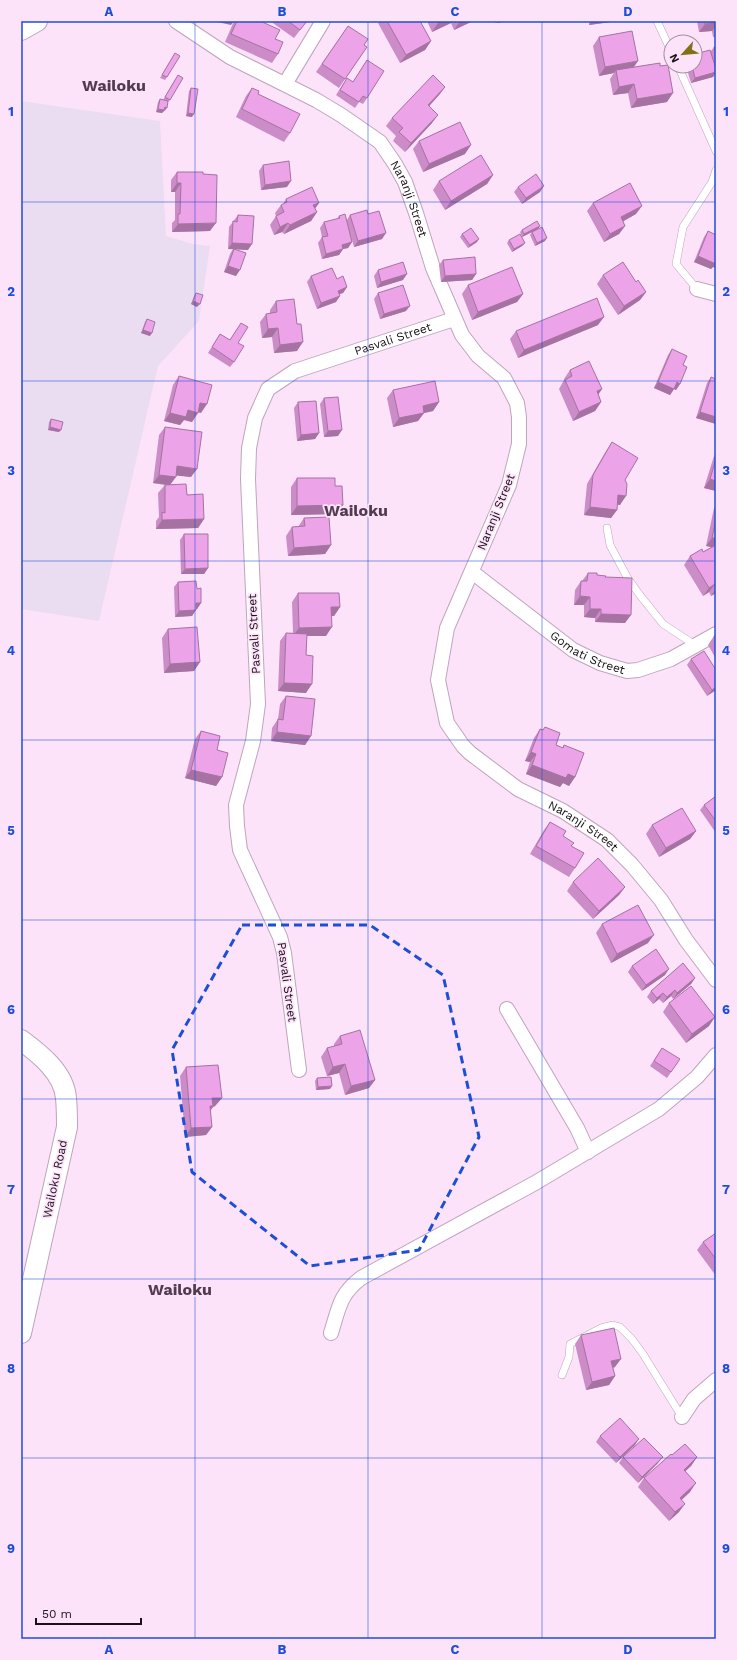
<svg xmlns="http://www.w3.org/2000/svg" width="737" height="1660" font-family="'Work Sans',sans-serif">
<style>
.industrial{fill:#eaddf1}
.lines{fill:none;stroke-linecap:round;stroke-linejoin:round}
.lane-casing{stroke:#bea5bb;stroke-width:8}
.street-casing{stroke:#bea5bb;stroke-width:16}
.secondary-casing{stroke:#bea5bb;stroke-width:22}
.lane{stroke:#fff;stroke-width:7}
.street{stroke:#fff;stroke-width:14}
.secondary{stroke:#fff;stroke-width:20}
.wall{fill:#cb8cc7}
.shaded-wall{fill:#a572a2}
.building{fill:#eca3e7;stroke:#a572a2}
.marked{fill:none;stroke:#1d4ed8;stroke-width:3;stroke-dasharray:8 5;stroke-linejoin:round}
.grid{fill:none;stroke:#1d4ed8;stroke-width:1;stroke-opacity:0.55}
.labels{text-anchor:middle;dominant-baseline:central;stroke-width:3.5;stroke-linejoin:round;paint-order:stroke}
.street-label{font-size:12px;fill:#1a1119;stroke:#fde3fa}
.district-label{font-size:16px;font-weight:bold;fill:#513c4f;stroke:#fde3fa}
.neatline{fill:none;stroke:#1d4ed8;stroke-width:1.5}
.grid-label{font-size:13px;text-anchor:middle;font-weight:bold;fill:#1d4ed8}
</style>
<rect width="100%" height="100%" fill="#fde3fa"/>
<path class="industrial" d="M 21,101 L 160,121 L 166,236 L 193,244 L 210,246 L 199,321 L 158,366 L 99,621 L 21,609 Z"/>
<g class="lines">
<g class="lane-casing">
<g id="lane">
<path d="M 657,21 L 671,51"/>
<path d="M 678,66 L 716,151"/>
<path d="M 697,289 L 676,264 L 683,227 L 712,182 L 716,170"/>
<path d="M 607,528 L 610,545 L 627,577 L 639,594 L 663,624 L 695,645"/>
<path d="M 562,1375 L 569,1357 L 570,1344 L 601,1328 L 613,1325 L 620,1327 L 632,1339 L 643,1354 L 682,1417"/>
</g>
</g>
<g class="street-casing">
<g id="street">
<path id="s1" d="M 176,21 L 230,57 L 316,100 L 341,115 L 380,142 L 395,164 L 405,182 L 416,213 L 433,268 L 462,335 L 478,356 L 504,378 L 517,403 L 519,417 L 519,444 L 509,485 L 447,628 L 438,680 L 447,723 L 463,746 L 470,753 L 518,789 L 563,811 L 607,840 L 632,865 L 661,900 L 686,940 L 716,980"/>
<path d="M 285,84 L 323,21"/>
<path d="M 697,289 L 716,294"/>
<path id="s2" d="M 472,572 L 573,650 L 600,663 L 627,671 L 638,670 L 671,659 L 716,634"/>
<path d="M 507,1009 L 577,1128 L 588,1152"/>
<path id="s3" d="M 299,1070 L 284,953 L 280,937 L 240,850 L 237,826 L 236,805 L 253,741 L 258,704 L 248,479 L 249,448 L 255,418 L 268,389 L 295,371 L 454,319"/>
<path d="M 331,1333 C 339,1308 339,1295 361,1278 L 535,1183 L 659,1109 L 697,1077 L 716,1055"/>
<path d="M 682,1417 L 694,1399 L 716,1380"/>
</g>
</g>
<g class="secondary-casing">
<g id="secondary">
<path d="M 21,30 L 37,21"/>
<path d="M 21,1040 C 40,1054 64,1073 66,1098 C 67,1108 67,1117 67,1127 L 21,1333"/>
</g>
</g>
<use href="#lane" class="lane"/>
<use href="#street" class="street"/>
<use href="#secondary" class="secondary"/>
</g>
<g class="wall">
<path d="M 234,21 L 260,21 L 275,39 L 278,54 L 272,63 L 225,42 Z"/>
<path d="M 270,21 L 307,21 L 294,38 Z"/>
<path d="M 380,21 L 420,21 L 431,41 L 425,50 L 400,63 L 378,23 Z"/>
<path d="M 427,21 L 473,21 L 454,30 L 451,23 L 432,32 Z"/>
<path d="M 589,21 L 618,21 L 589,25 Z"/>
<path d="M 697,21 L 716,21 L 716,37 L 713,37 L 712,31 L 699,32 Z"/>
<path d="M 348,26 L 364,45 L 367,47 L 339,88 L 316,72 Z"/>
<path d="M 599,37 L 634,67 L 667,102 L 631,108 L 628,93 L 613,95 L 610,79 L 614,73 L 599,76 L 593,46 Z"/>
<path d="M 716,46 L 716,76 L 715,74 L 713,77 L 691,83 L 686,66 L 695,66 L 711,51 L 714,47 Z"/>
<path d="M 175,53 L 167,77 L 165,80 L 160,78 Z"/>
<path d="M 367,60 L 367,98 L 363,104 L 359,102 L 355,108 L 336,95 L 347,78 L 353,82 Z"/>
<path d="M 176,78 L 170,100 L 168,102 L 165,111 L 164,111 L 162,113 L 156,112 L 158,102 L 160,99 L 163,100 Z"/>
<path d="M 445,87 L 439,95 L 429,106 L 432,123 L 405,152 L 393,141 L 396,136 L 386,126 L 392,118 Z"/>
<path d="M 191,88 L 192,117 L 186,116 L 189,91 Z"/>
<path d="M 252,88 L 258,94 L 290,133 L 284,142 L 236,117 L 246,96 Z"/>
<path d="M 419,141 L 465,154 L 423,172 L 413,149 Z"/>
<path d="M 263,165 L 287,187 L 261,190 L 259,171 Z"/>
<path d="M 177,172 L 210,231 L 172,232 L 172,223 L 175,220 L 175,192 L 171,192 L 171,180 Z"/>
<path d="M 493,175 L 487,184 L 445,210 L 433,190 L 439,181 Z"/>
<path d="M 518,187 L 540,192 L 522,204 L 514,192 Z"/>
<path d="M 286,199 L 319,203 L 315,209 L 317,212 L 311,221 L 284,234 L 282,232 L 274,235 L 270,225 L 276,216 L 275,213 L 281,205 L 283,204 Z"/>
<path d="M 593,203 L 636,214 L 623,221 L 625,226 L 619,234 L 604,242 L 587,211 Z"/>
<path d="M 368,214 L 382,239 L 354,247 L 351,236 L 352,242 L 348,248 L 343,249 L 339,255 L 322,259 L 318,243 L 322,237 L 320,228 L 324,222 L 337,219 L 339,216 L 347,220 L 350,215 Z"/>
<path d="M 238,215 L 248,250 L 236,249 L 236,276 L 224,272 L 230,254 L 233,249 L 228,249 L 229,227 Z"/>
<path d="M 540,226 L 538,229 L 522,237 L 520,232 L 522,230 Z"/>
<path d="M 708,231 L 716,235 L 716,268 L 713,267 L 711,269 L 694,262 L 704,237 Z"/>
<path d="M 532,232 L 545,241 L 535,246 L 530,235 Z"/>
<path d="M 462,234 L 477,242 L 468,248 L 460,237 Z"/>
<path d="M 509,240 L 525,243 L 522,246 L 512,252 L 507,243 Z"/>
<path d="M 443,260 L 476,274 L 472,280 L 441,282 L 439,265 Z"/>
<path d="M 378,270 L 403,280 L 377,288 L 374,276 Z"/>
<path d="M 603,275 L 636,282 L 646,292 L 640,300 L 618,315 L 597,284 Z"/>
<path d="M 311,276 L 337,279 L 347,287 L 343,293 L 339,294 L 336,302 L 317,309 L 307,282 Z"/>
<path d="M 468,285 L 523,294 L 517,302 L 472,320 L 462,294 Z"/>
<path d="M 196,293 L 197,307 L 191,304 L 194,296 Z"/>
<path d="M 378,293 L 406,311 L 380,319 L 374,299 Z"/>
<path d="M 276,301 L 297,351 L 274,353 L 272,337 L 262,338 L 260,322 L 266,314 L 270,313 L 270,310 Z"/>
<path d="M 147,319 L 150,336 L 141,333 L 145,322 Z"/>
<path d="M 241,323 L 238,343 L 234,362 L 230,367 L 208,353 L 220,334 L 230,340 Z"/>
<path d="M 598,325 L 518,358 L 510,339 L 516,331 Z"/>
<path d="M 672,349 L 680,384 L 676,390 L 674,389 L 670,395 L 654,388 L 668,355 Z"/>
<path d="M 570,370 L 602,389 L 598,394 L 601,402 L 595,411 L 573,421 L 559,389 L 564,380 L 564,379 Z"/>
<path d="M 179,376 L 201,413 L 198,412 L 192,422 L 184,420 L 180,425 L 164,421 L 173,385 Z"/>
<path d="M 711,377 L 716,424 L 696,418 L 707,383 Z"/>
<path d="M 393,390 L 439,402 L 433,411 L 424,413 L 418,421 L 393,427 L 387,398 Z"/>
<path d="M 324,398 L 338,436 L 324,437 L 320,404 Z"/>
<path d="M 298,402 L 319,433 L 315,439 L 297,441 L 294,408 Z"/>
<path d="M 51,419 L 59,432 L 48,430 L 49,422 Z"/>
<path d="M 165,427 L 191,477 L 176,475 L 170,485 L 187,495 L 204,519 L 198,528 L 156,529 L 156,521 L 159,517 L 158,493 L 165,485 L 153,483 L 159,435 Z"/>
<path d="M 612,442 L 625,480 L 620,505 L 617,504 L 617,510 L 611,518 L 584,515 L 587,484 L 606,451 Z"/>
<path d="M 716,453 L 716,491 L 704,488 L 714,456 Z"/>
<path d="M 297,478 L 335,486 L 336,514 L 291,515 L 291,487 Z"/>
<path d="M 716,505 L 716,593 L 711,596 L 709,592 L 703,596 L 684,565 L 690,556 L 703,552 L 712,547 L 706,546 L 714,508 Z"/>
<path d="M 304,518 L 331,545 L 325,554 L 288,556 L 286,536 L 292,527 L 298,527 Z"/>
<path d="M 184,534 L 208,568 L 204,574 L 181,574 L 180,540 Z"/>
<path d="M 588,573 L 605,577 L 625,623 L 595,622 L 595,618 L 584,617 L 584,605 L 574,605 L 575,590 L 581,581 L 582,581 Z"/>
<path d="M 178,582 L 197,589 L 201,603 L 197,609 L 196,609 L 192,616 L 175,617 L 174,587 Z"/>
<path d="M 298,593 L 340,607 L 334,616 L 331,616 L 326,636 L 307,636 L 306,655 L 306,693 L 278,691 L 280,641 L 286,633 L 293,633 L 292,602 Z"/>
<path d="M 168,629 L 200,662 L 194,671 L 164,673 L 162,638 Z"/>
<path d="M 716,635 L 716,659 L 708,645 L 714,636 Z"/>
<path d="M 691,659 L 716,690 L 707,696 L 687,665 Z"/>
<path d="M 286,696 L 311,736 L 305,745 L 271,741 L 272,728 L 278,719 L 280,704 Z"/>
<path d="M 545,727 L 556,745 L 562,748 L 564,745 L 575,777 L 569,786 L 563,783 L 560,787 L 526,774 L 530,762 L 525,761 L 534,738 L 540,729 L 543,730 Z"/>
<path d="M 201,731 L 217,750 L 222,777 L 216,786 L 185,778 L 195,739 Z"/>
<path d="M 716,796 L 716,833 L 700,810 L 704,805 Z"/>
<path d="M 550,822 L 571,846 L 575,868 L 569,877 L 530,854 L 544,830 Z"/>
<path d="M 652,825 L 696,831 L 690,839 L 659,857 L 646,834 Z"/>
<path d="M 573,882 L 625,887 L 619,895 L 593,919 L 567,891 Z"/>
<path d="M 602,924 L 648,943 L 611,963 L 596,933 Z"/>
<path d="M 632,966 L 665,975 L 642,991 L 628,972 Z"/>
<path d="M 695,978 L 691,984 L 673,999 L 671,996 L 663,1003 L 659,999 L 653,1004 L 647,997 L 651,991 Z"/>
<path d="M 669,1003 L 709,1026 L 686,1043 L 663,1012 Z"/>
<path d="M 340,1036 L 375,1080 L 369,1088 L 345,1095 L 339,1073 L 327,1076 L 321,1057 L 327,1048 L 334,1046 L 334,1044 Z"/>
<path d="M 658,1054 L 671,1072 L 667,1078 L 650,1066 Z"/>
<path d="M 186,1067 L 222,1098 L 215,1106 L 213,1107 L 210,1111 L 212,1127 L 206,1135 L 185,1137 L 180,1076 Z"/>
<path d="M 317,1078 L 330,1089 L 316,1090 L 315,1081 Z"/>
<path d="M 716,1233 L 716,1276 L 697,1250 L 703,1242 Z"/>
<path d="M 581,1335 L 615,1367 L 613,1368 L 615,1376 L 609,1385 L 586,1390 L 575,1344 Z"/>
<path d="M 600,1436 L 635,1445 L 616,1463 L 596,1442 Z"/>
<path d="M 672,1455 L 697,1457 L 691,1466 L 685,1471 L 690,1492 L 681,1500 L 679,1512 L 669,1521 L 638,1487 L 644,1478 Z"/>
<path d="M 623,1457 L 658,1463 L 638,1483 L 619,1463 Z"/>
</g>
<g class="shaded-wall">
<path d="M 213,21 L 234,21 L 231,25 Z"/>
<path d="M 443,21 L 453,21 L 451,23 L 432,32 L 438,23 Z"/>
<path d="M 460,21 L 473,21 L 454,30 Z"/>
<path d="M 486,21 L 501,21 L 500,23 Z"/>
<path d="M 592,21 L 618,21 L 589,25 Z"/>
<path d="M 716,22 L 716,26 L 712,31 L 699,32 L 705,24 Z"/>
<path d="M 431,41 L 425,50 L 400,63 L 406,55 Z"/>
<path d="M 638,61 L 632,70 L 616,70 L 614,73 L 599,76 L 605,67 Z"/>
<path d="M 716,72 L 713,77 L 691,83 L 695,78 Z"/>
<path d="M 634,84 L 628,93 L 613,95 L 619,87 Z"/>
<path d="M 445,87 L 439,95 L 422,114 L 428,105 Z"/>
<path d="M 673,93 L 667,102 L 631,108 L 637,99 Z"/>
<path d="M 165,107 L 167,108 L 162,113 L 156,112 L 158,109 Z"/>
<path d="M 188,113 L 194,114 L 192,117 L 186,116 Z"/>
<path d="M 438,115 L 432,123 L 405,152 L 411,143 Z"/>
<path d="M 471,145 L 465,154 L 423,172 L 429,164 Z"/>
<path d="M 493,175 L 487,184 L 445,210 L 451,201 Z"/>
<path d="M 291,181 L 287,187 L 261,190 L 265,185 Z"/>
<path d="M 177,183 L 181,183 L 175,192 L 171,192 Z"/>
<path d="M 544,186 L 540,192 L 522,204 L 526,198 Z"/>
<path d="M 319,203 L 313,211 L 313,205 Z"/>
<path d="M 642,206 L 636,214 L 615,226 L 621,217 Z"/>
<path d="M 317,212 L 311,221 L 284,234 L 290,225 Z"/>
<path d="M 216,223 L 210,231 L 172,232 L 178,224 Z"/>
<path d="M 288,223 L 282,232 L 274,235 L 280,227 Z"/>
<path d="M 540,226 L 538,229 L 522,237 L 524,234 Z"/>
<path d="M 625,226 L 619,234 L 604,242 L 610,234 Z"/>
<path d="M 386,233 L 382,239 L 354,247 L 358,241 Z"/>
<path d="M 547,238 L 545,241 L 535,246 L 537,243 Z"/>
<path d="M 479,239 L 477,242 L 468,248 L 470,245 Z"/>
<path d="M 352,242 L 348,248 L 338,250 L 342,245 Z"/>
<path d="M 232,243 L 252,244 L 248,250 L 228,249 Z"/>
<path d="M 525,243 L 522,246 L 512,252 L 514,249 Z"/>
<path d="M 343,249 L 339,255 L 322,259 L 326,254 Z"/>
<path d="M 698,256 L 716,262 L 716,268 L 713,267 L 711,269 L 694,262 Z"/>
<path d="M 228,266 L 240,270 L 236,276 L 224,272 Z"/>
<path d="M 407,274 L 403,280 L 377,288 L 381,282 Z"/>
<path d="M 476,274 L 472,280 L 441,282 L 445,276 Z"/>
<path d="M 347,287 L 343,293 L 334,296 L 338,291 Z"/>
<path d="M 646,292 L 640,300 L 618,315 L 624,306 Z"/>
<path d="M 523,294 L 517,302 L 472,320 L 478,312 Z"/>
<path d="M 340,296 L 336,302 L 317,309 L 321,303 Z"/>
<path d="M 193,301 L 200,304 L 197,307 L 191,304 Z"/>
<path d="M 410,306 L 406,311 L 380,319 L 384,314 Z"/>
<path d="M 604,317 L 598,325 L 518,358 L 524,350 Z"/>
<path d="M 278,328 L 272,337 L 262,338 L 268,329 Z"/>
<path d="M 143,330 L 152,333 L 150,336 L 141,333 Z"/>
<path d="M 303,342 L 297,351 L 274,353 L 280,345 Z"/>
<path d="M 658,382 L 674,389 L 670,395 L 654,388 Z"/>
<path d="M 677,382 L 680,384 L 676,390 L 672,388 Z"/>
<path d="M 602,389 L 596,398 L 597,391 Z"/>
<path d="M 439,402 L 433,411 L 424,413 L 418,421 L 393,427 L 399,418 L 423,406 Z"/>
<path d="M 601,402 L 595,411 L 573,421 L 579,412 Z"/>
<path d="M 200,403 L 207,404 L 201,413 L 194,411 Z"/>
<path d="M 188,410 L 198,413 L 192,422 L 184,420 L 180,425 L 164,421 L 170,413 Z"/>
<path d="M 700,412 L 716,417 L 716,424 L 696,418 Z"/>
<path d="M 50,427 L 61,430 L 59,432 L 48,430 Z"/>
<path d="M 342,430 L 338,436 L 324,437 L 328,431 Z"/>
<path d="M 319,433 L 315,439 L 297,441 L 301,435 Z"/>
<path d="M 177,466 L 197,469 L 191,477 L 171,475 Z"/>
<path d="M 159,475 L 176,477 L 170,485 L 153,483 Z"/>
<path d="M 710,479 L 716,481 L 716,491 L 704,488 Z"/>
<path d="M 618,495 L 626,496 L 620,505 L 612,504 Z"/>
<path d="M 343,505 L 336,514 L 291,515 L 297,506 Z"/>
<path d="M 590,507 L 617,510 L 611,518 L 584,515 Z"/>
<path d="M 204,519 L 198,528 L 156,529 L 162,520 Z"/>
<path d="M 712,538 L 716,538 L 716,548 L 706,546 Z"/>
<path d="M 331,545 L 325,554 L 288,556 L 294,548 Z"/>
<path d="M 208,568 L 204,574 L 181,574 L 185,569 Z"/>
<path d="M 715,584 L 709,592 L 703,596 L 709,588 Z"/>
<path d="M 716,589 L 716,593 L 711,596 Z"/>
<path d="M 580,596 L 590,597 L 584,605 L 574,605 Z"/>
<path d="M 196,603 L 201,603 L 197,609 L 192,609 Z"/>
<path d="M 331,607 L 340,607 L 334,616 L 325,616 Z"/>
<path d="M 590,609 L 601,609 L 595,618 L 584,617 Z"/>
<path d="M 196,610 L 192,616 L 175,617 L 179,611 Z"/>
<path d="M 601,614 L 631,615 L 625,623 L 595,622 Z"/>
<path d="M 332,627 L 326,636 L 293,636 L 299,628 Z"/>
<path d="M 200,662 L 194,671 L 164,673 L 170,664 Z"/>
<path d="M 284,683 L 312,684 L 306,693 L 278,691 Z"/>
<path d="M 716,687 L 716,690 L 707,696 L 712,690 Z"/>
<path d="M 277,732 L 311,736 L 305,745 L 271,741 Z"/>
<path d="M 531,752 L 536,754 L 530,762 L 525,761 Z"/>
<path d="M 532,765 L 568,774 L 575,777 L 569,786 L 563,783 L 560,787 L 526,774 Z"/>
<path d="M 191,770 L 222,777 L 216,786 L 185,778 Z"/>
<path d="M 696,831 L 690,839 L 659,857 L 666,848 Z"/>
<path d="M 625,887 L 619,895 L 593,919 L 599,911 Z"/>
<path d="M 654,935 L 648,943 L 611,963 L 617,954 Z"/>
<path d="M 669,969 L 665,975 L 642,991 L 646,985 Z"/>
<path d="M 695,978 L 691,984 L 673,999 L 677,993 Z"/>
<path d="M 675,990 L 671,996 L 663,1003 L 667,997 Z"/>
<path d="M 663,993 L 659,999 L 653,1004 L 657,998 Z"/>
<path d="M 715,1017 L 709,1026 L 686,1043 L 692,1034 Z"/>
<path d="M 345,1064 L 339,1073 L 327,1076 L 333,1067 Z"/>
<path d="M 375,1080 L 369,1088 L 345,1095 L 351,1086 Z"/>
<path d="M 332,1086 L 330,1089 L 316,1090 L 318,1087 Z"/>
<path d="M 212,1098 L 222,1098 L 215,1106 L 213,1107 L 207,1115 Z"/>
<path d="M 212,1127 L 206,1135 L 185,1137 L 191,1128 Z"/>
<path d="M 621,1359 L 615,1367 L 605,1370 L 611,1361 Z"/>
<path d="M 615,1376 L 609,1385 L 586,1390 L 592,1382 Z"/>
<path d="M 639,1439 L 635,1445 L 616,1463 L 620,1457 Z"/>
<path d="M 663,1457 L 658,1463 L 638,1483 L 642,1477 Z"/>
<path d="M 697,1457 L 691,1466 L 678,1478 L 684,1470 Z"/>
<path d="M 696,1483 L 690,1492 L 674,1507 L 680,1498 Z"/>
<path d="M 685,1504 L 679,1512 L 669,1521 L 675,1512 Z"/>
</g>
<g class="building">
<path d="M 237,21 L 260,21 L 280,30 L 275,39 L 283,42 L 278,54 L 231,34 Z"/>
<path d="M 288,21 L 307,21 L 300,30 Z"/>
<path d="M 387,21 L 420,21 L 431,41 L 406,55 Z"/>
<path d="M 437,21 L 443,21 L 438,23 Z"/>
<path d="M 704,21 L 716,21 L 716,22 L 705,24 Z"/>
<path d="M 348,26 L 368,39 L 364,45 L 367,47 L 345,79 L 322,64 Z"/>
<path d="M 632,31 L 638,61 L 605,67 L 599,37 Z"/>
<path d="M 716,46 L 716,56 L 714,47 Z"/>
<path d="M 710,50 L 716,69 L 716,72 L 695,78 L 692,66 L 695,66 L 695,54 Z"/>
<path d="M 175,53 L 180,56 L 167,77 L 162,75 Z"/>
<path d="M 367,60 L 384,71 L 367,98 L 363,96 L 359,102 L 340,90 L 347,78 L 353,82 Z"/>
<path d="M 660,63 L 660,66 L 668,65 L 673,93 L 637,99 L 634,84 L 619,87 L 616,70 Z"/>
<path d="M 178,75 L 183,78 L 170,100 L 165,97 Z"/>
<path d="M 433,75 L 445,87 L 428,105 L 438,115 L 411,143 L 399,132 L 403,128 L 392,118 Z"/>
<path d="M 191,88 L 198,89 L 194,114 L 188,113 Z"/>
<path d="M 252,88 L 259,91 L 258,94 L 300,114 L 290,133 L 242,109 Z"/>
<path d="M 160,99 L 168,101 L 167,108 L 165,107 L 164,110 L 158,109 Z"/>
<path d="M 460,122 L 471,145 L 429,164 L 419,141 Z"/>
<path d="M 481,155 L 493,175 L 451,201 L 439,181 Z"/>
<path d="M 289,161 L 291,181 L 265,185 L 263,165 Z"/>
<path d="M 177,172 L 203,172 L 203,174 L 217,175 L 216,223 L 178,224 L 178,214 L 180,214 L 181,183 L 177,183 Z"/>
<path d="M 536,174 L 544,186 L 526,198 L 518,187 Z"/>
<path d="M 630,183 L 642,206 L 621,217 L 625,226 L 610,234 L 593,203 Z"/>
<path d="M 312,187 L 319,203 L 313,205 L 317,212 L 290,225 L 288,223 L 280,227 L 276,216 L 284,212 L 281,205 L 287,202 L 286,199 Z"/>
<path d="M 367,210 L 368,214 L 379,211 L 386,233 L 358,241 L 350,215 Z"/>
<path d="M 345,214 L 352,242 L 342,245 L 343,249 L 326,254 L 322,237 L 328,236 L 324,222 L 340,218 L 339,216 Z"/>
<path d="M 238,215 L 254,216 L 252,244 L 232,243 L 233,221 L 237,222 Z"/>
<path d="M 537,221 L 540,226 L 524,234 L 522,230 Z"/>
<path d="M 542,227 L 547,238 L 537,243 L 532,232 Z"/>
<path d="M 471,228 L 479,239 L 470,245 L 462,234 Z"/>
<path d="M 708,231 L 716,235 L 716,264 L 698,256 Z"/>
<path d="M 520,234 L 525,243 L 514,249 L 509,240 Z"/>
<path d="M 234,249 L 246,253 L 240,270 L 228,266 Z"/>
<path d="M 475,257 L 476,274 L 445,276 L 443,260 Z"/>
<path d="M 403,262 L 407,274 L 381,282 L 378,270 Z"/>
<path d="M 623,262 L 636,282 L 638,280 L 646,292 L 624,306 L 603,275 Z"/>
<path d="M 512,267 L 523,294 L 478,312 L 468,285 Z"/>
<path d="M 332,268 L 337,279 L 343,276 L 347,287 L 338,291 L 340,296 L 321,303 L 311,276 Z"/>
<path d="M 403,285 L 410,306 L 384,314 L 378,293 Z"/>
<path d="M 196,293 L 203,295 L 200,304 L 193,301 Z"/>
<path d="M 597,298 L 604,317 L 524,350 L 516,331 Z"/>
<path d="M 294,299 L 297,324 L 301,324 L 303,342 L 280,345 L 278,328 L 268,329 L 266,314 L 277,312 L 276,301 Z"/>
<path d="M 147,319 L 155,322 L 152,333 L 143,330 Z"/>
<path d="M 241,323 L 248,327 L 238,343 L 244,346 L 234,362 L 212,347 L 220,334 L 230,340 Z"/>
<path d="M 672,349 L 687,356 L 683,365 L 687,367 L 680,384 L 677,382 L 674,389 L 658,382 Z"/>
<path d="M 589,361 L 602,389 L 597,391 L 601,402 L 579,412 L 565,380 L 572,376 L 570,370 Z"/>
<path d="M 179,376 L 212,385 L 207,404 L 200,403 L 198,413 L 188,410 L 186,417 L 170,413 Z"/>
<path d="M 711,377 L 716,379 L 716,417 L 700,412 Z"/>
<path d="M 435,381 L 439,402 L 423,406 L 424,413 L 399,418 L 393,390 Z"/>
<path d="M 338,397 L 342,430 L 328,431 L 324,398 Z"/>
<path d="M 316,401 L 319,433 L 301,435 L 298,402 Z"/>
<path d="M 51,419 L 63,422 L 61,430 L 50,427 Z"/>
<path d="M 165,427 L 202,432 L 197,469 L 177,466 L 176,477 L 159,475 Z"/>
<path d="M 612,442 L 638,458 L 625,480 L 627,484 L 626,496 L 618,495 L 617,510 L 590,507 L 593,475 Z"/>
<path d="M 716,459 L 716,481 L 710,479 Z"/>
<path d="M 297,478 L 335,478 L 335,486 L 342,486 L 343,505 L 297,506 Z"/>
<path d="M 186,484 L 187,495 L 203,494 L 204,519 L 162,520 L 162,512 L 165,513 L 165,485 Z"/>
<path d="M 329,517 L 331,545 L 294,548 L 292,527 L 305,526 L 304,518 Z"/>
<path d="M 716,519 L 716,538 L 712,538 Z"/>
<path d="M 184,534 L 208,534 L 208,568 L 185,569 Z"/>
<path d="M 716,545 L 716,585 L 715,584 L 709,588 L 690,556 L 702,549 L 703,552 Z"/>
<path d="M 588,573 L 597,573 L 597,575 L 606,576 L 605,577 L 632,578 L 631,615 L 601,614 L 601,609 L 590,609 L 590,597 L 580,596 L 581,581 L 587,581 Z"/>
<path d="M 196,581 L 197,589 L 201,588 L 201,603 L 196,603 L 196,610 L 179,611 L 178,582 Z"/>
<path d="M 298,593 L 339,593 L 340,607 L 331,607 L 332,627 L 299,628 Z"/>
<path d="M 197,627 L 200,662 L 170,664 L 168,629 Z"/>
<path d="M 286,633 L 307,634 L 306,655 L 313,656 L 312,684 L 284,683 Z"/>
<path d="M 716,635 L 716,640 L 714,636 Z"/>
<path d="M 704,651 L 716,670 L 716,687 L 712,690 L 691,659 Z"/>
<path d="M 286,696 L 315,699 L 311,736 L 277,732 L 278,719 L 283,720 Z"/>
<path d="M 545,727 L 560,733 L 556,745 L 563,748 L 564,745 L 584,753 L 575,777 L 568,774 L 566,778 L 532,765 L 536,754 L 531,752 L 540,729 L 543,730 Z"/>
<path d="M 201,731 L 220,736 L 217,750 L 228,753 L 222,777 L 191,770 Z"/>
<path d="M 716,796 L 716,821 L 704,805 Z"/>
<path d="M 682,808 L 696,831 L 666,848 L 652,825 Z"/>
<path d="M 550,822 L 566,831 L 563,836 L 574,843 L 571,846 L 584,853 L 575,868 L 536,846 Z"/>
<path d="M 598,858 L 625,887 L 599,911 L 573,882 Z"/>
<path d="M 638,905 L 654,935 L 617,954 L 602,924 Z"/>
<path d="M 656,949 L 669,969 L 646,985 L 632,966 Z"/>
<path d="M 683,963 L 695,978 L 677,993 L 675,990 L 667,997 L 663,993 L 657,998 L 651,991 Z"/>
<path d="M 691,986 L 715,1017 L 692,1034 L 669,1003 Z"/>
<path d="M 360,1030 L 375,1080 L 351,1086 L 345,1064 L 333,1067 L 327,1048 L 342,1044 L 340,1036 Z"/>
<path d="M 662,1048 L 680,1059 L 671,1072 L 654,1061 Z"/>
<path d="M 218,1065 L 222,1098 L 212,1098 L 213,1106 L 210,1106 L 212,1127 L 191,1128 L 186,1067 Z"/>
<path d="M 331,1077 L 332,1086 L 318,1087 L 317,1078 Z"/>
<path d="M 716,1233 L 716,1259 L 703,1242 Z"/>
<path d="M 614,1328 L 621,1359 L 611,1361 L 615,1376 L 592,1382 L 581,1335 Z"/>
<path d="M 620,1418 L 639,1439 L 620,1457 L 600,1436 Z"/>
<path d="M 644,1438 L 663,1457 L 642,1477 L 623,1457 Z"/>
<path d="M 685,1444 L 697,1457 L 684,1470 L 696,1483 L 680,1498 L 685,1504 L 675,1512 L 644,1478 L 671,1454 L 672,1455 Z"/>
</g>
<path class="marked" d="M 242,925 L 370,925 L 443,975 L 479,1137 L 419,1250 L 310,1266 L 192,1172 L 172,1050 Z"/>
<path class="grid" d="M 195,21 L 195,1639M 368,21 L 368,1639M 542,21 L 542,1639M 21,202 L 716,202M 21,381 L 716,381M 21,561 L 716,561M 21,740 L 716,740M 21,920 L 716,920M 21,1099 L 716,1099M 21,1279 L 716,1279M 21,1458 L 716,1458"/>
<g class="labels">
<g class="street-label">
<text stroke="none"><textPath href="#s1" startOffset="302">Naranji Street</textPath></text>
<text stroke="none"><textPath href="#s3" startOffset="833">Pasvali Street</textPath></text>
<text transform="translate(496 512) rotate(-68)">Naranji Street</text>
<text transform="translate(254 634) rotate(-93)">Pasvali Street</text>
<text stroke="none"><textPath href="#s2" startOffset="142">Gomati Street</textPath></text>
<text stroke="none"><textPath href="#s1" startOffset="1046">Naranji Street</textPath></text>
<text transform="translate(287 982) rotate(82)">Pasvali Street</text>
<text transform="translate(55 1179) rotate(-78)">Wailoku Road</text>
</g>
<g class="district-label">
<text x="114" y="85">Wailoku</text>
<text x="356" y="510">Wailoku</text>
<text x="180" y="1289">Wailoku</text>
</g>
</g>
<rect width="737" height="1660" fill="none" stroke="#fde3fa" stroke-width="44"/>
<g transform="translate(683 54) rotate(243)"><circle r="19" fill="#fde3fa" stroke="#a28fa0"/>
<path d="M0-3L7 15L0 10L-7 15Z" fill="#807214"/>
<text y="-6" font-size="11" font-weight="bold" text-anchor="middle" fill="#1a1119">N</text>
</g>
<path d="M36 1618v6h105v-6" fill="none" stroke="#1a1119" stroke-width="2"/>
<text x="42" y="1618" font-size="12" fill="#1a1119" stroke="#fde3fa" stroke-width="3" paint-order="stroke">50 m</text>
<rect x="22" y="22" width="693" height="1616" class="neatline"/>
<g class="grid-label">
<text x="109" y="16">A</text>
<text x="282" y="16">B</text>
<text x="455" y="16">C</text>
<text x="628" y="16">D</text>
<text x="11" y="116">1</text>
<text x="726" y="116">1</text>
<text x="11" y="296">2</text>
<text x="726" y="296">2</text>
<text x="11" y="475">3</text>
<text x="726" y="475">3</text>
<text x="11" y="655">4</text>
<text x="726" y="655">4</text>
<text x="11" y="835">5</text>
<text x="726" y="835">5</text>
<text x="11" y="1014">6</text>
<text x="726" y="1014">6</text>
<text x="11" y="1194">7</text>
<text x="726" y="1194">7</text>
<text x="11" y="1373">8</text>
<text x="726" y="1373">8</text>
<text x="11" y="1553">9</text>
<text x="726" y="1553">9</text>
<text x="109" y="1654">A</text>
<text x="282" y="1654">B</text>
<text x="455" y="1654">C</text>
<text x="628" y="1654">D</text>
</g>
</svg>
